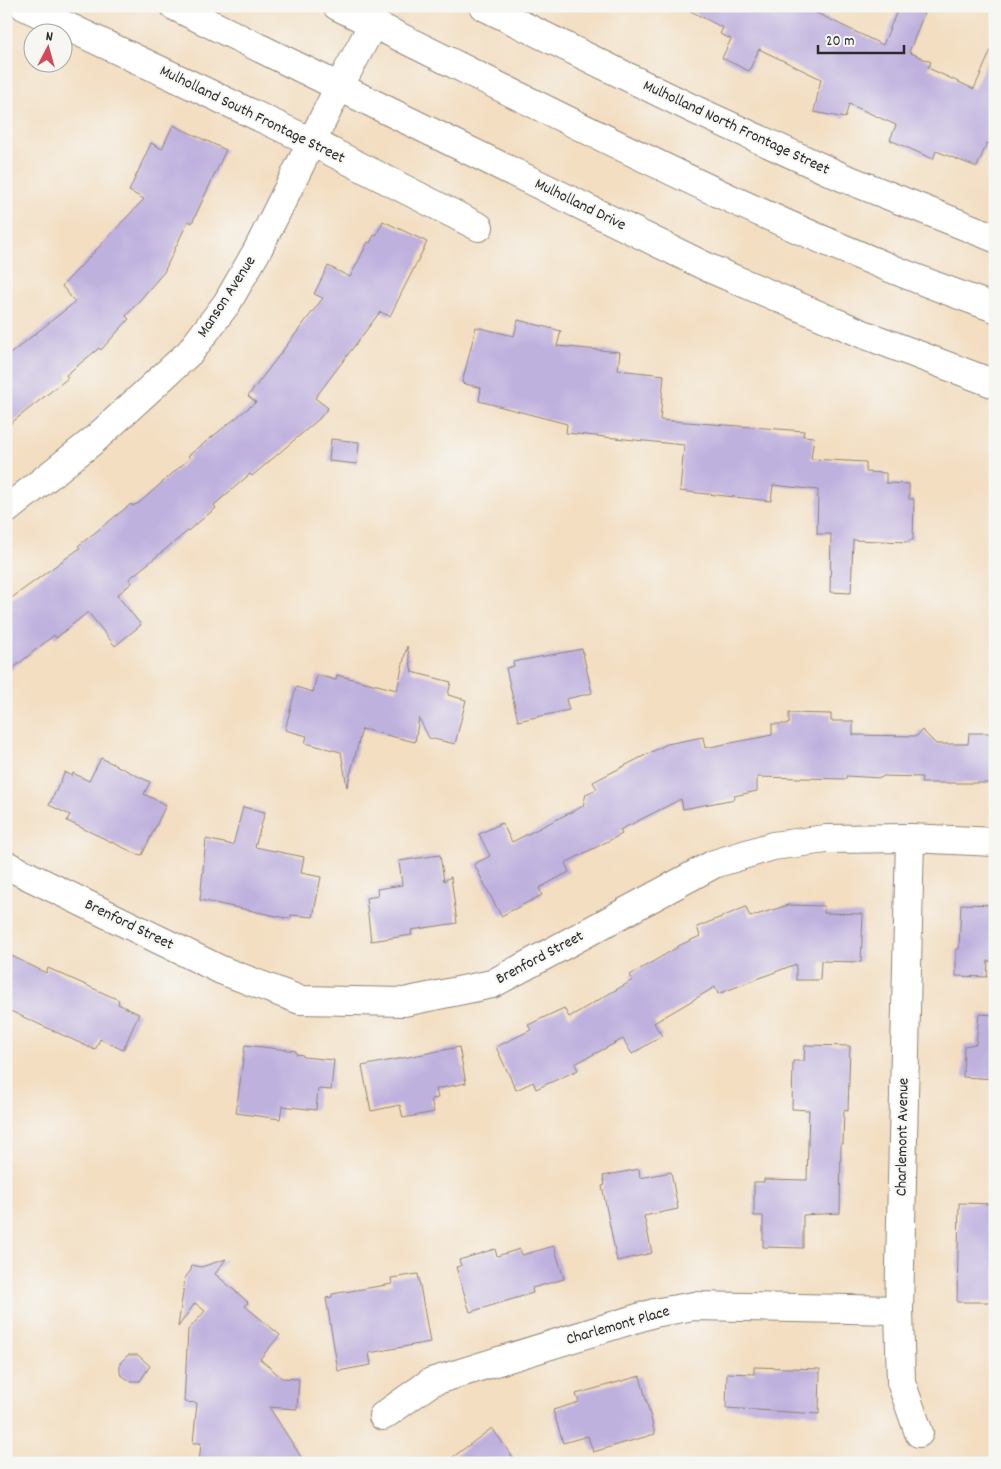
<svg xmlns="http://www.w3.org/2000/svg" width="1001" height="1469" font-family="Dekko,sans-serif">
<style>
.building{fill:#bfb1de}
.lines{fill:none;stroke-linecap:round;stroke-linejoin:round}
.minor-casing{stroke:#8f8476;stroke-width:30}
.major-casing{stroke:#8f8476;stroke-width:30}
.minor{stroke:#fff;stroke-width:28}
.major{stroke:#fff;stroke-width:28}
.labels{text-anchor:middle;dominant-baseline:central;stroke-width:4;stroke-linejoin:round;paint-order:stroke}
.street-label{font-size:16px;fill:#2b2b2b;stroke:#f6f6f2}
</style>
<rect width="100%" height="100%" fill="#f6f6f2"/>
<filter id="ink" filterUnits="userSpaceOnUse"><feTurbulence type="fractalNoise" baseFrequency=".02" numOctaves="2"/><feDisplacementMap in="SourceGraphic" scale="10" xChannelSelector="R" yChannelSelector="G"/><feConvolveMatrix kernelMatrix="1 2 1 2 8 2 1 2 1" color-interpolation-filters="sRGB"/></filter>
<filter id="wash" filterUnits="userSpaceOnUse"><feTurbulence type="fractalNoise" baseFrequency=".0096" numOctaves="4" result="noise"/><feDisplacementMap in="SourceGraphic" scale="20" xChannelSelector="R" yChannelSelector="G"/><feGaussianBlur stdDeviation="1.12" result="paint"/><feColorMatrix in="noise" values="0 0 0 0 0 0 0 0 0 0 0 0 0 0 0 0 0 1.4 0 .05"/><feComposite in="paint" operator="in"/></filter>
<g filter="url(#wash)">
<rect width="100%" height="100%" fill="#f3dec1"/>
<g id="blocks">
<g class="building">
<path d="M 681,6 L 802,6 L 883,45 L 899,6 L 927,6 L 909,52 L 931,62 L 928,68 L 974,89 L 995,41 L 995,146 L 987,143 L 977,167 L 936,151 L 933,159 L 890,140 L 896,125 L 849,104 L 845,118 L 814,112 L 821,79 L 759,49 L 749,71 L 722,58 L 731,39 L 720,34 L 723,28 Z"/>
<path d="M 173,125 L 226,150 L 192,223 L 188,221 L 164,272 L 126,316 L 129,319 L 101,350 L 99,348 L 66,375 L 68,378 L 6,427 L 6,357 L 75,302 L 62,286 L 144,199 L 129,191 L 151,143 L 162,149 Z"/>
<path d="M 383,221 L 427,242 L 390,316 L 380,312 L 315,398 L 328,408 L 319,419 L 252,476 L 250,474 L 214,505 L 216,508 L 129,579 L 132,583 L 117,595 L 141,625 L 115,646 L 88,612 L 56,638 L 54,635 L 6,674 L 6,602 L 80,548 L 78,546 L 131,504 L 132,506 L 139,503 L 190,458 L 188,456 L 256,402 L 248,396 L 323,298 L 314,294 L 328,266 L 350,277 L 368,242 L 370,243 L 374,235 L 376,236 Z"/>
<path d="M 518,320 L 561,331 L 557,346 L 620,352 L 618,370 L 664,375 L 660,420 L 804,431 L 803,436 L 814,437 L 811,459 L 866,462 L 866,472 L 886,473 L 886,483 L 909,484 L 909,499 L 914,499 L 913,540 L 909,540 L 909,542 L 853,540 L 851,593 L 830,592 L 831,534 L 817,534 L 818,490 L 773,485 L 771,501 L 680,491 L 684,445 L 566,433 L 567,424 L 479,401 L 481,388 L 462,383 L 476,327 L 514,336 Z"/>
<path d="M 331,439 L 359,442 L 357,464 L 329,461 Z"/>
<path d="M 407,646 L 412,672 L 451,682 L 448,695 L 466,700 L 455,744 L 429,738 L 419,718 L 415,742 L 362,729 L 347,787 L 341,752 L 305,743 L 307,736 L 285,730 L 296,687 L 313,692 L 317,675 L 336,680 L 337,675 L 397,690 Z"/>
<path d="M 582,649 L 592,693 L 566,699 L 569,710 L 518,721 L 506,668 L 514,666 L 513,662 Z"/>
<path d="M 789,713 L 831,714 L 831,721 L 853,721 L 853,735 L 917,736 L 922,730 L 936,744 L 968,744 L 969,733 L 995,733 L 995,783 L 921,783 L 922,777 L 883,776 L 881,778 L 846,776 L 846,779 L 757,777 L 757,791 L 734,796 L 735,799 L 683,809 L 681,799 L 620,830 L 622,834 L 565,863 L 569,872 L 539,888 L 542,895 L 501,916 L 474,864 L 490,856 L 479,834 L 502,823 L 512,842 L 583,806 L 586,794 L 597,789 L 593,782 L 667,744 L 703,737 L 705,748 L 772,735 L 772,724 L 789,724 Z"/>
<path d="M 101,758 L 150,782 L 144,794 L 166,805 L 142,855 L 137,854 L 67,821 L 70,815 L 49,805 L 65,772 L 72,776 L 73,773 L 89,781 Z"/>
<path d="M 243,807 L 265,812 L 255,847 L 304,857 L 301,873 L 321,877 L 313,917 L 291,915 L 291,919 L 200,900 L 206,839 L 233,845 Z"/>
<path d="M 440,855 L 444,881 L 451,877 L 457,923 L 411,930 L 412,935 L 371,941 L 366,898 L 378,896 L 377,889 L 402,885 L 399,861 Z"/>
<path d="M 961,904 L 995,905 L 995,961 L 988,961 L 987,977 L 956,976 L 956,949 L 959,949 Z"/>
<path d="M 788,905 L 824,906 L 824,913 L 863,914 L 861,962 L 821,961 L 820,980 L 796,980 L 796,964 L 718,994 L 715,987 L 654,1023 L 662,1036 L 632,1054 L 623,1039 L 575,1064 L 578,1070 L 536,1089 L 533,1082 L 516,1090 L 496,1047 L 531,1030 L 528,1025 L 564,1008 L 569,1017 L 633,980 L 630,975 L 678,947 L 678,946 L 700,936 L 697,927 L 746,907 L 750,917 Z"/>
<path d="M 6,953 L 46,973 L 48,968 L 119,1000 L 118,1004 L 139,1014 L 123,1050 L 100,1039 L 95,1050 L 6,1009 Z"/>
<path d="M 979,1014 L 995,1015 L 995,1079 L 963,1077 L 964,1046 L 976,1044 Z"/>
<path d="M 245,1045 L 296,1051 L 296,1054 L 303,1055 L 303,1057 L 334,1060 L 331,1090 L 318,1089 L 316,1110 L 282,1106 L 280,1119 L 236,1113 Z"/>
<path d="M 805,1045 L 850,1046 L 848,1111 L 844,1110 L 843,1144 L 841,1144 L 840,1213 L 803,1215 L 803,1248 L 763,1247 L 763,1216 L 754,1216 L 754,1182 L 764,1182 L 764,1179 L 807,1180 L 809,1110 L 792,1109 L 793,1061 L 804,1061 Z"/>
<path d="M 459,1047 L 466,1083 L 436,1089 L 438,1098 L 431,1099 L 434,1112 L 403,1118 L 400,1105 L 371,1111 L 362,1066 Z"/>
<path d="M 639,1169 L 640,1178 L 671,1172 L 678,1209 L 644,1216 L 652,1253 L 617,1261 L 602,1186 L 605,1185 L 603,1176 Z"/>
<path d="M 959,1203 L 995,1204 L 995,1302 L 957,1302 Z"/>
<path d="M 554,1246 L 564,1279 L 532,1288 L 533,1293 L 470,1312 L 456,1267 L 461,1266 L 459,1260 L 495,1249 L 497,1256 L 520,1249 L 522,1255 Z"/>
<path d="M 226,1259 L 215,1274 L 248,1302 L 245,1306 L 280,1335 L 260,1359 L 282,1378 L 299,1379 L 297,1409 L 269,1407 L 305,1463 L 199,1463 L 201,1443 L 193,1443 L 197,1403 L 184,1402 L 188,1330 L 205,1311 L 195,1303 L 178,1327 L 185,1278 L 191,1270 L 192,1265 L 201,1267 Z"/>
<path d="M 418,1274 L 430,1342 L 369,1353 L 371,1365 L 338,1371 L 326,1298 L 332,1297 L 332,1294 L 392,1284 L 391,1278 Z"/>
<path d="M 128,1355 L 138,1355 L 150,1366 L 140,1381 L 130,1381 L 120,1374 L 120,1363 Z"/>
<path d="M 754,1367 L 820,1369 L 819,1414 L 726,1408 L 727,1373 L 754,1374 Z"/>
<path d="M 640,1376 L 655,1434 L 593,1452 L 588,1436 L 563,1443 L 553,1410 L 579,1402 L 576,1394 Z"/>
<path d="M 492,1428 L 517,1463 L 445,1463 Z"/>
</g>
</g>
</g>
<g filter="url(#ink)">
<use href="#blocks" fill-opacity="0" stroke="#8f8476" stroke-width="1"/>
<g class="lines">
<g class="minor-casing">
<g id="minor">
<path d="M 24,6 L 312,142 L 479,227"/>
<path d="M 483,6 L 691,108 L 842,177 L 995,238"/>
<path d="M 6,510 L 94,440 L 190,352 L 227,303 L 258,249 L 339,87 L 373,24"/>
<path d="M 910,838 L 899,1310 L 901,1382 L 919,1433"/>
<path d="M 6,865 L 221,970 L 300,1000 L 404,1002 L 492,984 L 714,864 L 773,846 L 826,839 L 910,838 L 995,842"/>
<path d="M 383,1416 L 431,1382 L 654,1313 L 694,1306 L 899,1310"/>
</g>
</g>
<g class="major-casing">
<g id="major">
<path d="M 174,6 L 711,269 L 863,334 L 995,384"/>
<path d="M 337,6 C 554,112 767,227 995,308"/>
</g>
</g>
<use href="#minor" class="minor"/>
<use href="#major" class="major"/>
</g>
</g>
<g class="labels">
<g class="street-label">
<text transform="translate(252 115) rotate(26)">Mulholland South Frontage Street</text>
<text transform="translate(736 128) rotate(25)">Mulholland North Frontage Street</text>
<text transform="translate(580 205) rotate(26)">Mulholland Drive</text>
<text transform="translate(227 297) rotate(-57)">Manson Avenue</text>
<text transform="translate(129 925) rotate(26)">Brenford Street</text>
<text transform="translate(540 958) rotate(-28)">Brenford Street</text>
<text transform="translate(903 1137) rotate(-89)">Charlemont Avenue</text>
<text transform="translate(618 1326) rotate(-16)">Charlemont Place</text>
</g>
</g>
<rect width="1001" height="1469" fill="none" stroke="#f6f6f2" stroke-width="25"/>
<g transform="translate(48 48) rotate(6)"><circle r="24" fill="#f6f6f2" stroke="#a5a5a2"/>
<path d="M0-4L9 19L0 12L-9 19Z" fill="#d1495b"/>
<text y="-8" font-size="14" font-weight="bold" text-anchor="middle" fill="#2b2b2b">N</text>
</g>
<path d="M818 45v8h86v-8" fill="none" stroke="#2b2b2b" stroke-width="2.5"/>
<text x="826" y="45" font-size="15" fill="#2b2b2b" stroke="#f6f6f2" stroke-width="4" paint-order="stroke">20 m</text>
</svg>
